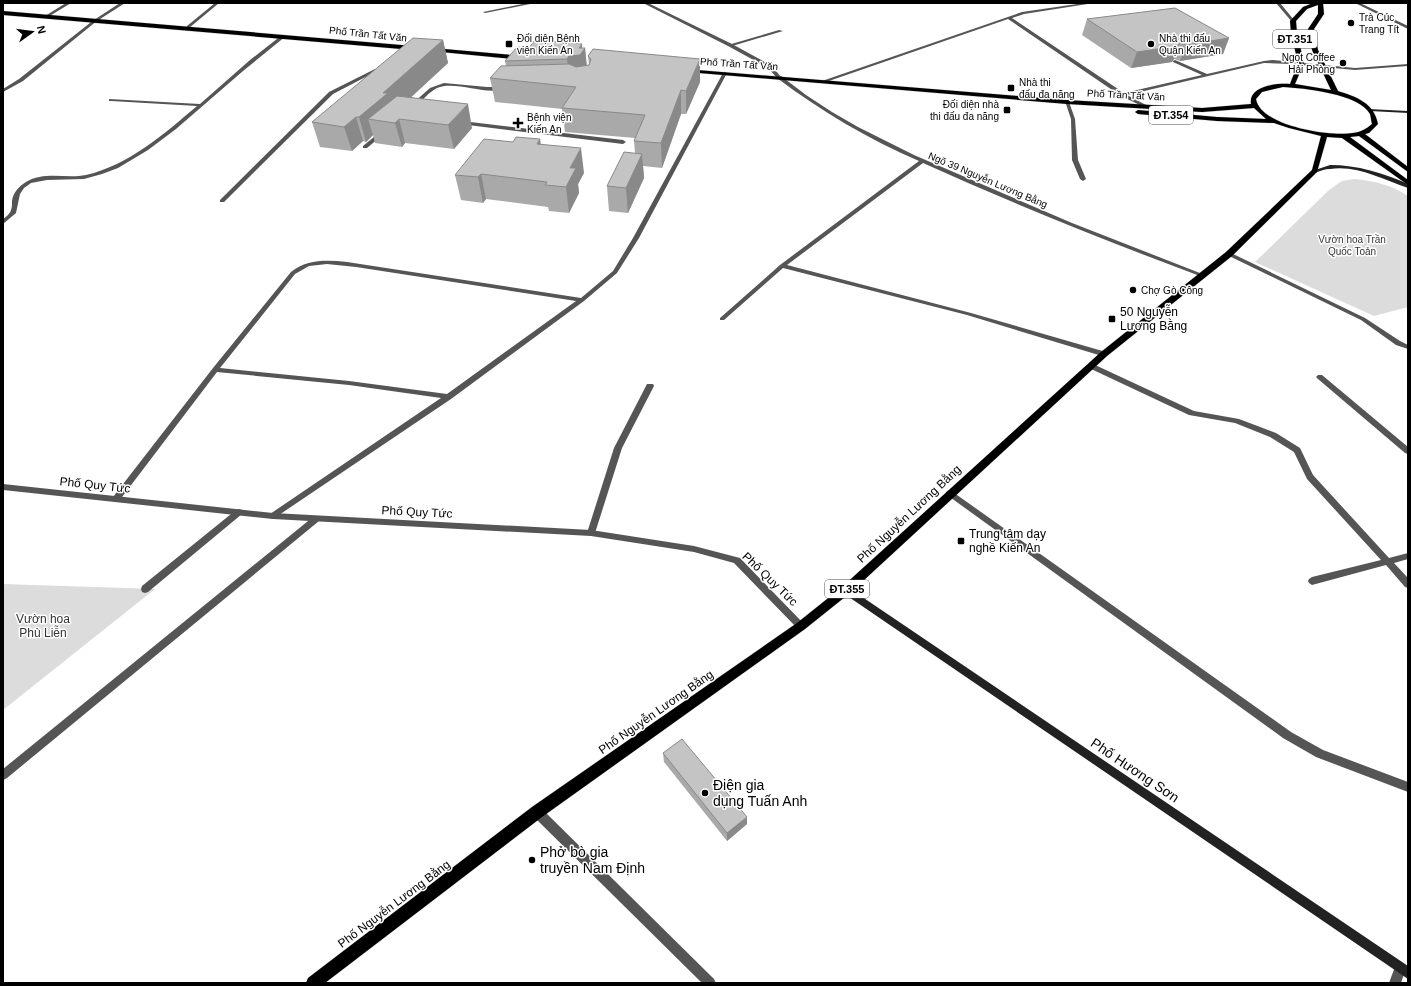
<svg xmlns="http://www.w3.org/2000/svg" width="1411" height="986" font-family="Arial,sans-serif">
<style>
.green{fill:#dcdcdc}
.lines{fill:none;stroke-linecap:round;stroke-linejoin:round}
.primary-casing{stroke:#dbdbdb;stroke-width:1}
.lane{fill:#555;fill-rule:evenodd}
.street{fill:#555;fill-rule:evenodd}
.secondary{fill:#222;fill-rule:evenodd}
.primary{fill:#000;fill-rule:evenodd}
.wall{fill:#a9a9a9}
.shaded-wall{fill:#898989}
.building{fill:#c4c4c4;stroke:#898989}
.poi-dot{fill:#000;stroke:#fff;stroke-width:1.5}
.labels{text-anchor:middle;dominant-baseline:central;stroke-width:3;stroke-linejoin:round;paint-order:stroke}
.far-poi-label{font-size:10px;fill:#000;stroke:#fff;text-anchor:start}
.far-street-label{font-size:10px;fill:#000;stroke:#fff}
.far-park-label{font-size:10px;fill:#333;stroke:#fff}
.shield{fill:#fff;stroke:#4c4c4c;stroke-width:1}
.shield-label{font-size:11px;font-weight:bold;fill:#000}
.poi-label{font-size:12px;fill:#000;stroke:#fff;text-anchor:start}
.street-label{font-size:12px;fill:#000;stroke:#fff}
.park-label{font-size:12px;fill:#333;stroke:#fff}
.near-street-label{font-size:14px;fill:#000;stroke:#fff}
.near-poi-label{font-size:14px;fill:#000;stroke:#fff;text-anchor:start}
</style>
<rect width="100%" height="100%" fill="#fff"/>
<g class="green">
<path d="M 1354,179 C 1375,181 1391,185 1408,196 L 1408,307 L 1374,316 L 1255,262 L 1329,190 L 1342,181 Z"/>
<path d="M 3,584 L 155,589 L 3,710 Z"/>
</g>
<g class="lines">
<g class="primary-casing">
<g id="primary">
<path d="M 1313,3 L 1323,3 L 1324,14 L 1314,29 L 1318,50 L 1338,91 C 1357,97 1374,103 1378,124 L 1369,133 L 1365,134 L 1408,167 L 1408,172 L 1359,136 L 1350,137 L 1408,180 L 1408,185 L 1342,138 L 1327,137 L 1317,172 L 1232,256 L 1107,356 L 850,593 L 805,629 L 542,817 L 325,983 L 306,983 L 308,978 L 532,807 L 797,623 L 842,587 L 1101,352 L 1226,252 L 1312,170 L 1321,136 L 1289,128 L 1274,123 L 1217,121 L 1138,114 L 1135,112 L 1138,110 L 1217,117 L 1266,119 L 1254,108 L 1202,112 L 1067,104 L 687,72 L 684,70 L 685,69 L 1067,100 L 1202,108 L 1251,104 C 1248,86 1276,83 1290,84 L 1298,63 L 1291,33 L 1290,21 L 1303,7 ZM 1318,5 L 1318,14 L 1308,29 L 1312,50 L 1331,90 L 1295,84 L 1304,63 L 1297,33 L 1296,21 L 1307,9 ZM 1283,87 C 1304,88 1360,94 1370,114 C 1371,117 1371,121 1372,124 C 1366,129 1361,132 1353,133 C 1331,137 1260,126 1256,99 L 1262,92 Z"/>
<path d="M 3,11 L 413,46 L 416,48 L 413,50 L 3,15 Z"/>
<path d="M 433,48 L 523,56 L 526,58 L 523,60 L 431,51 L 431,49 Z"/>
</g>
</g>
<g class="lane">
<path d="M 66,3 L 71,3 L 48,17 L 45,16 Z"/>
<path d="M 120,3 L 125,3 L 97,21 L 94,20 Z"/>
<path d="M 215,3 L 219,3 L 189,28 L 187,28 L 187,26 Z"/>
<path d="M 527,3 L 535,3 L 485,13 L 483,12 Z"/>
<path d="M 1084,3 L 1094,3 L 1024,14 L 1012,18 L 1124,93 L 1202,75 L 1173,62 L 1173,61 L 1175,60 L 1207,74 L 1264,61 L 1273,60 L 1355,68 L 1408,64 L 1408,66 L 1355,70 L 1291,64 L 1264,63 L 1127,95 L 1146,105 L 1146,106 L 1144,107 L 1121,96 L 1008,19 L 826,82 L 822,81 L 1022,12 Z"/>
<path d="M 1276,3 L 1280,3 L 1294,20 L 1294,22 L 1292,22 Z"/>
<path d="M 779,30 L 783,31 L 732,46 L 728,45 Z"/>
<path d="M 282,35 L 286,36 L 243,71 L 176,129 L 148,150 L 118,168 L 102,174 L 84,179 L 47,180 L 31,183 L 24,188 L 20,194 L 16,213 L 3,224 L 3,219 C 6,217 10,214 11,210 C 12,208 12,204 12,201 C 13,193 19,186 26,182 C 44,171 67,179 86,175 C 129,165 164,134 197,106 L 111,101 L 109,101 L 109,99 L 200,104 L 250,60 Z"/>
<path d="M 375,69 L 379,70 L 333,94 L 224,202 L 220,202 L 220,200 L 329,92 Z"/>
<path d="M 725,72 L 727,73 L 639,238 L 617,273 L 584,301 L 451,399 L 273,519 L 270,518 L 269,516 L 270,514 L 441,398 L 349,385 L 217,372 L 119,501 L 113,501 L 112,499 L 113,497 L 213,368 L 291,272 C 307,259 327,260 347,262 L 581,298 L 613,271 L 633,238 L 723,73 ZM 327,264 L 356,267 L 576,301 L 447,394 L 349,381 L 220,368 L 295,274 L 309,266 Z"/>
<path d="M 777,76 L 781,76 L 806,95 L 832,112 L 858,127 L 914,155 L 1072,223 L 1205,275 L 1202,277 L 1200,276 C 1106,241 1014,204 923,163 L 787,265 L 971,313 L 1106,352 L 1107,354 L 1106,356 L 1102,356 L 967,315 L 783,268 L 724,320 L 720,320 L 720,318 L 780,265 L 919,161 C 868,139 821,111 777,78 Z"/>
<path d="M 444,83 L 487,87 L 503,87 L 505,88 C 489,97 456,80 437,88 C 429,92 423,100 416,106 L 412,106 L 412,104 L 430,88 Z"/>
<path d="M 1065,101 L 1069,102 L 1075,119 L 1078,160 L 1086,179 L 1083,181 L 1080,179 L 1072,160 L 1071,119 Z"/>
<path d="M 462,121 L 623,140 L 626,142 L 623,144 L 460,124 L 459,123 Z"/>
<path d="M 380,132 L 385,133 L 367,148 L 363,148 L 363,146 Z"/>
<path d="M 1229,252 L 1365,318 L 1400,341 L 1408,345 L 1408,349 L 1396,345 L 1361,320 L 1227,255 L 1227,253 Z"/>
<path d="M 1089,364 L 1093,364 L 1194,411 L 1239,419 L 1276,433 L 1300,448 L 1313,475 L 1389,558 L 1408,553 L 1408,559 L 1394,563 L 1408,578 L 1408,588 L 1405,587 L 1386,565 L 1312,585 L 1309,583 L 1308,581 L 1309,579 L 1312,577 L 1381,560 L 1307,479 L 1294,452 L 1270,437 L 1235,423 L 1189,415 L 1089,368 L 1088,366 Z"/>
<path d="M 1318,375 L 1322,375 L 1408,447 L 1408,454 L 1405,453 L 1318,379 L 1316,377 Z"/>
<path d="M 647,384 L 653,384 L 654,386 L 622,448 L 595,533 L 594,535 L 588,535 L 587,533 L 614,448 Z"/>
<path d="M 950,490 L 1291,732 L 1323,750 L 1408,782 L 1408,792 L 1316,757 L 1283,738 L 947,495 L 946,493 L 947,491 Z"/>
<path d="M 239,509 L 242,510 L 243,512 L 242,514 L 148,592 L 145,593 L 142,592 L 141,589 L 142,586 L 236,510 Z"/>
<path d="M 316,516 L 319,517 L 320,519 L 319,521 L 7,778 L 3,780 L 3,769 L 313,517 Z"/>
<path d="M 537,807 L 541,808 L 714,979 L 716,983 L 702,983 L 533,816 L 532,812 L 533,808 Z"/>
<path d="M 1400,962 L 1404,964 L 1406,968 L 1401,983 L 1389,983 L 1396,964 Z"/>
</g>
<g class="street">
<path d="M 643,3 L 648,3 L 732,44 L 772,66 L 781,77 L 777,78 L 768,68 L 728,46 Z"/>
<path d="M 1355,3 L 1360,3 L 1408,26 L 1408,29 Z"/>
<path d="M 95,19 L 98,20 L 23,81 L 3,92 L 3,89 L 19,79 Z"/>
<path d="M 3,484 L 273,513 L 591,530 L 694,546 L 740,558 L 806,626 L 804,629 L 801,630 L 798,629 L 734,563 L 694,552 L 591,536 L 273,519 L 3,490 Z"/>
</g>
<g class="secondary">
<path d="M 1368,109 L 1408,111 L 1408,113 L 1370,111 L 1368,111 Z"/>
<path d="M 1330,165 C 1357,165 1384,173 1408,184 L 1408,188 C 1383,180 1358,165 1330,169 C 1325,169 1320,171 1315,173 L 1312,171 Z"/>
<path d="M 846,586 L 1408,966 L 1408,979 L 843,593 L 842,590 L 843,587 Z"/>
</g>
<use href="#primary" class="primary"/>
</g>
<g class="wall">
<path d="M 1087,19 L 1229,38 L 1223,54 L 1180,61 L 1174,59 L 1172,62 L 1131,68 L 1082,35 Z"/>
<path d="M 443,40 L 448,63 L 411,97 L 472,128 L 454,149 L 405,143 L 402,147 L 375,143 L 373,135 L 366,142 L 363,141 L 352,151 L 320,147 L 312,122 Z"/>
<path d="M 529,48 L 585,48 L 587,66 L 589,65 L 588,56 L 700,82 L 686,114 L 681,114 L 662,168 L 643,166 L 644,178 L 628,213 L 609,211 L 607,186 L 635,153 L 634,141 L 635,138 L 565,132 L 562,109 L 495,102 L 490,78 L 506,66 L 505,61 Z"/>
<path d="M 513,142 L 541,144 L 584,173 L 578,184 L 579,193 L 569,213 L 549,211 L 548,207 L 486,199 L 483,203 L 461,200 L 455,175 Z"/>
<path d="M 663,753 L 747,824 L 727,841 L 664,762 Z"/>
</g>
<g class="shaded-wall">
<path d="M 1229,38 L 1223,54 L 1180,61 L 1186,45 Z"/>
<path d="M 443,40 L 448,63 L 393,114 L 368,119 L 373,135 L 366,142 L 359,117 L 383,93 Z"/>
<path d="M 1180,43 L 1174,59 L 1172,62 L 1131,68 L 1137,52 Z"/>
<path d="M 582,44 L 582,52 L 585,48 L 587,71 L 570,83 L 567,59 L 569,56 L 579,48 Z"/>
<path d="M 700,59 L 700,82 L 686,114 L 686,91 Z"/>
<path d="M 681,90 L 681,114 L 662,168 L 661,143 Z"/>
<path d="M 468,104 L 472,128 L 454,149 L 448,125 Z"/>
<path d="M 356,117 L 363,141 L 352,151 L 344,127 Z"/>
<path d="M 399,119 L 405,143 L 402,147 L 395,123 Z"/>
<path d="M 540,139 L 544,164 L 537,144 Z"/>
<path d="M 581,148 L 584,173 L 578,184 L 579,193 L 569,213 L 566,187 L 570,168 Z"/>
<path d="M 642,154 L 644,178 L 628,213 L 626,188 Z"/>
<path d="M 481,174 L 486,199 L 483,203 L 478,177 Z"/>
<path d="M 747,817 L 747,824 L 727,841 L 727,833 Z"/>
</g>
<g class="building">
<path d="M 1175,8 L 1229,38 L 1186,45 L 1180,43 L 1178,46 L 1137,52 L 1087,19 Z"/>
<path d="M 413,38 L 443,40 L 383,93 L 388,93 L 359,117 L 356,117 L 344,127 L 312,122 Z"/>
<path d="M 535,40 L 582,44 L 579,48 L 585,48 L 580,55 L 569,56 L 567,59 L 505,61 L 517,47 L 529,48 Z"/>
<path d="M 593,49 L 700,59 L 686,91 L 681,90 L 661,143 L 634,141 L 645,115 L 562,108 L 576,87 L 490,78 L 501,66 L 569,64 L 576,67 L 589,65 L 591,59 L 588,56 Z"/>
<path d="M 397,96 L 468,104 L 448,125 L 399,119 L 395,123 L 368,119 Z"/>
<path d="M 516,137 L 540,139 L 537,144 L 581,148 L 570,168 L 576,168 L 566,187 L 545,185 L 547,182 L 481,174 L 478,177 L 455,175 L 484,139 L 513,142 Z"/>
<path d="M 624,152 L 642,154 L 626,188 L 607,186 Z"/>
<path d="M 682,739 L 747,817 L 727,833 L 663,753 Z"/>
</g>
<g class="poi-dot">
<circle cx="1351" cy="23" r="4"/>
<rect x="505" y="40" width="8" height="8" rx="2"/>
<circle cx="1151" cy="44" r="4"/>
<circle cx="1343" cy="63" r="4"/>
<rect x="1007" y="84" width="8" height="8" rx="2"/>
<rect x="1003" y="106" width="8" height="8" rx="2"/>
<path d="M516 117h4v4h4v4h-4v4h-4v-4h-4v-4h4z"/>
<circle cx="1133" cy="290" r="4"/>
<rect x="1108" y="315" width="8" height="8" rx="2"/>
<rect x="957" y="537" width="8" height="8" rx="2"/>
<circle cx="705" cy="793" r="4"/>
<circle cx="532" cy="860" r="4"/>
</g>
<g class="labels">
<g class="far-poi-label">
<text x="1359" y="17">Trà Cúc<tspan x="1359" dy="12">Trang Tít</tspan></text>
<text x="517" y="38">Đối diện Bệnh<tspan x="517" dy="12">viện Kiến An</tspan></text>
<text x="1159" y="38">Nhà thi đấu<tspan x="1159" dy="12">Quận Kiến An</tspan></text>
<text x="1335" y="57" text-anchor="end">Ngọt Coffee<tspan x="1335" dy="12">Hải Phòng</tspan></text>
<text x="1019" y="82">Nhà thi<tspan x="1019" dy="12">đấu đa năng</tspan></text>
<text x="999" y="104" text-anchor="end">Đối diện nhà<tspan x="999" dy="12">thi đấu đa năng</tspan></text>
<text x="527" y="117">Bệnh viện<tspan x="527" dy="12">Kiến An</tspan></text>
<text x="1141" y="290">Chợ Gò Công</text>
</g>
<g class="far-street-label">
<text transform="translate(368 34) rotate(6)">Phố Trần Tất Văn</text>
<text transform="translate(739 64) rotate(4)">Phố Trần Tất Văn</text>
<text transform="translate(1126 95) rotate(3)">Phố Trần Tất Văn</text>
<text transform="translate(988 180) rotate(23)">Ngõ 39 Nguyễn Lương Bằng</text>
</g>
<g class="far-park-label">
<text x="1352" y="239">Vườn hoa Trần<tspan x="1352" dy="12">Quốc Toản</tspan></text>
</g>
<g class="shield">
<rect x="1273" y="30" width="44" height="18" rx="3"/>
<rect x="1149" y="106" width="44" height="18" rx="3"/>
<rect x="825" y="580" width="44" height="18" rx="3"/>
</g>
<g class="shield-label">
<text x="1295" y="39">ĐT.351</text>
<text x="1171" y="115">ĐT.354</text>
<text x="847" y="589">ĐT.355</text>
</g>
<g class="poi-label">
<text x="1120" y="312">50 Nguyễn<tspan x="1120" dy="14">Lương Bằng</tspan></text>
<text x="969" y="534">Trung tâm dạy<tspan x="969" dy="14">nghề Kiến An</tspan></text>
</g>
<g class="street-label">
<text transform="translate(95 485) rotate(6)">Phố Quy Tức</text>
<text transform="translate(417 512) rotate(3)">Phố Quy Tức</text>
<text transform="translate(909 514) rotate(-43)">Phố Nguyễn Lương Bằng</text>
<text transform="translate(770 579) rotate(44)">Phố Quy Tức</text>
<text transform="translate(656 712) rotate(-35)">Phố Nguyễn Lương Bằng</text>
<text transform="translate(394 904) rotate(-37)">Phố Nguyễn Lương Bằng</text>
</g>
<g class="park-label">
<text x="43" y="619">Vườn hoa<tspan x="43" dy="14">Phù Liễn</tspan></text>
</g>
<g class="near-street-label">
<text transform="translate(1135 770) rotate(34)">Phố Hương Sơn</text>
</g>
<g class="near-poi-label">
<text x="713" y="785">Điện gia<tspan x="713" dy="16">dụng Tuấn Anh</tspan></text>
<text x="540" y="852">Phở bò gia<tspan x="540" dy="16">truyền Nam Định</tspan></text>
</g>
</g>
<rect width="1411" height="986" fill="none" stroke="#000000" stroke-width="8"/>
<g transform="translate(32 32) rotate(76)" stroke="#ffffff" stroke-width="3" paint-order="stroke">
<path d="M0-3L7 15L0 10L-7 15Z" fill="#000000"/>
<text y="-6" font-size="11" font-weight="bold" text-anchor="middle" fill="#000000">N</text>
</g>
</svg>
